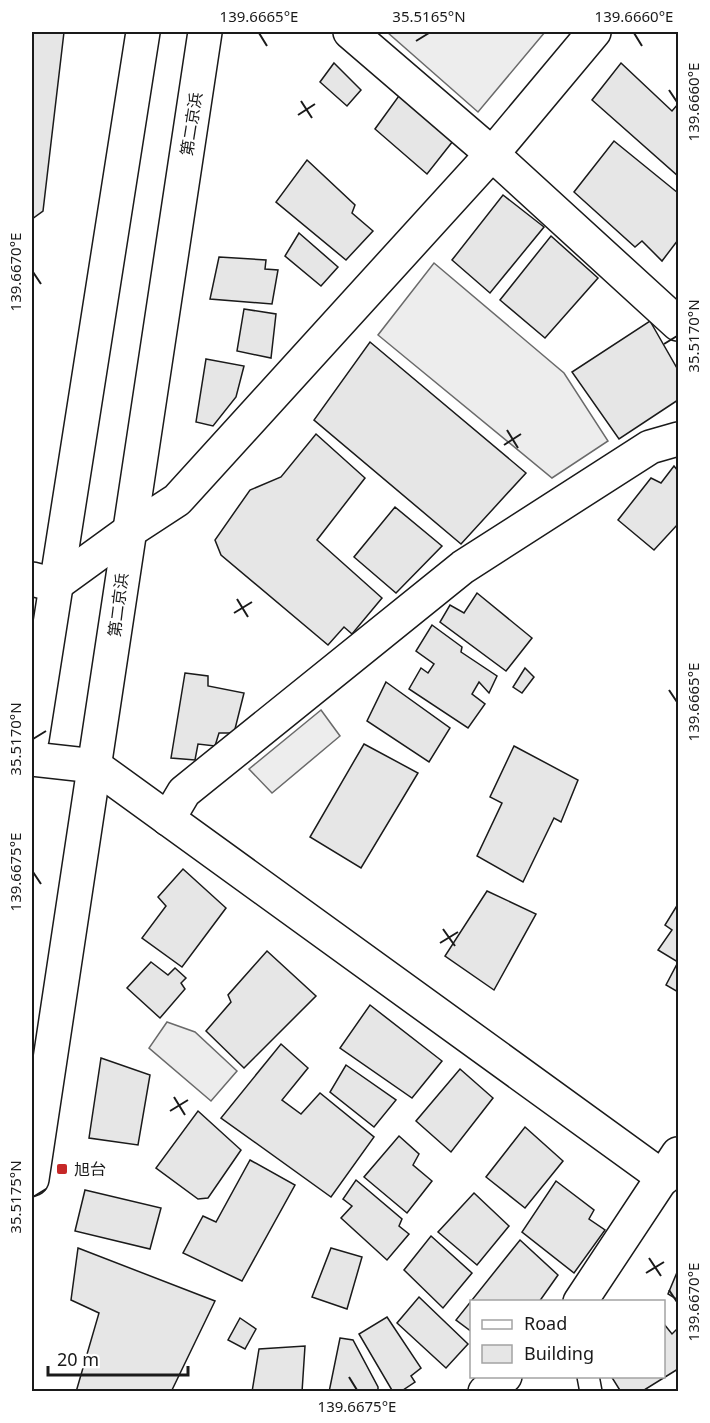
<svg xmlns="http://www.w3.org/2000/svg" width="710" height="1423" font-family="'Noto Sans','Noto Sans JP',sans-serif">
<style>
.built{fill:#ededed;stroke:#6a6a6a;stroke-width:1.5}
.building{fill:#e6e6e6;stroke:#1a1a1a;stroke-width:1.5}
.lines{fill:none;stroke-linecap:round;stroke-linejoin:round}
.lane-casing{stroke:#1a1a1a;stroke-width:24}
.street-casing{stroke:#1a1a1a;stroke-width:36}
.secondary-casing{stroke:#1a1a1a;stroke-width:36}
.highway-casing{stroke:#1a1a1a;stroke-width:36}
.lane{stroke:#fff;stroke-width:21}
.street{stroke:#fff;stroke-width:33}
.secondary{stroke:#fff;stroke-width:33}
.highway{stroke:#fff;stroke-width:33}
.ticks{fill:none;stroke:#1a1a1a;stroke-width:2}
.poi-dot{fill:#c62828;stroke:#fff;stroke-width:2}
.labels{text-anchor:middle;dominant-baseline:central;stroke-width:4.5;stroke-linejoin:round;paint-order:stroke}
.street-label{font-size:16px;fill:#1a1a1a;stroke:#fff}
.poi-label{font-size:16px;fill:#1a1a1a;stroke:#fff;text-anchor:start}
.neatline{fill:none;stroke:#1a1a1a;stroke-width:2}
.ticks-label{font-size:15px;text-anchor:middle;fill:#1a1a1a}
</style>
<rect width="100%" height="100%" fill="#fff"/>
<g class="built">
<path d="M 387,32 L 545,32 L 478,112 Z"/>
<path d="M 434,263 L 564,373 L 608,441 L 552,478 L 378,335 Z"/>
<path d="M 321,710 L 340,736 L 272,793 L 249,769 Z"/>
<path d="M 167,1022 L 195,1032 L 237,1071 L 211,1101 L 149,1048 Z"/>
</g>
<g class="building">
<path d="M 32,32 L 64,32 L 43,211 L 32,219 Z"/>
<path d="M 334,63 L 361,90 L 347,106 L 320,82 Z"/>
<path d="M 621,63 L 672,111 L 678,104 L 678,176 L 592,100 Z"/>
<path d="M 401,93 L 453,141 L 427,174 L 375,129 Z"/>
<path d="M 614,141 L 678,193 L 678,240 L 662,261 L 642,241 L 635,247 L 574,192 Z"/>
<path d="M 307,160 L 355,205 L 352,213 L 373,231 L 346,260 L 276,202 Z"/>
<path d="M 503,195 L 544,227 L 490,293 L 452,260 Z"/>
<path d="M 299,233 L 338,267 L 321,286 L 285,256 Z"/>
<path d="M 551,236 L 598,278 L 545,338 L 500,300 Z"/>
<path d="M 219,257 L 266,260 L 265,269 L 278,270 L 272,304 L 210,299 Z"/>
<path d="M 244,309 L 276,314 L 271,358 L 237,351 Z"/>
<path d="M 650,321 L 678,370 L 678,400 L 619,439 L 572,372 Z"/>
<path d="M 370,342 L 526,473 L 461,544 L 314,420 Z"/>
<path d="M 206,359 L 244,366 L 236,397 L 213,426 L 196,422 Z"/>
<path d="M 316,434 L 365,478 L 317,540 L 382,598 L 352,634 L 344,627 L 328,645 L 221,555 L 215,540 L 250,490 L 281,477 Z"/>
<path d="M 674,466 L 678,471 L 678,524 L 654,550 L 618,520 L 651,478 L 661,483 Z"/>
<path d="M 395,507 L 442,546 L 396,593 L 354,557 Z"/>
<path d="M 477,593 L 532,638 L 506,671 L 440,622 L 450,605 L 464,613 Z"/>
<path d="M 432,625 L 462,647 L 461,652 L 497,676 L 489,693 L 479,682 L 472,694 L 485,704 L 468,728 L 409,689 L 421,668 L 428,673 L 434,664 L 416,651 Z"/>
<path d="M 525,668 L 534,677 L 522,693 L 513,687 Z"/>
<path d="M 185,673 L 208,676 L 208,686 L 244,693 L 234,733 L 219,733 L 215,746 L 198,744 L 195,760 L 171,758 Z"/>
<path d="M 386,682 L 450,728 L 429,762 L 367,721 Z"/>
<path d="M 364,744 L 418,773 L 361,868 L 310,837 Z"/>
<path d="M 514,746 L 578,780 L 561,822 L 554,818 L 523,882 L 477,856 L 502,803 L 490,797 Z"/>
<path d="M 183,869 L 226,908 L 182,967 L 142,938 L 166,906 L 158,897 Z"/>
<path d="M 487,891 L 536,914 L 494,990 L 445,956 Z"/>
<path d="M 678,904 L 678,992 L 666,985 L 678,962 L 658,950 L 672,930 L 665,925 Z"/>
<path d="M 267,951 L 316,996 L 244,1068 L 206,1031 L 231,1002 L 228,995 Z"/>
<path d="M 151,962 L 168,975 L 175,968 L 186,978 L 181,983 L 185,989 L 160,1018 L 127,988 Z"/>
<path d="M 370,1005 L 442,1061 L 412,1098 L 340,1048 Z"/>
<path d="M 281,1044 L 308,1068 L 282,1100 L 301,1114 L 320,1093 L 374,1137 L 331,1197 L 221,1118 Z"/>
<path d="M 101,1058 L 150,1075 L 138,1145 L 89,1138 Z"/>
<path d="M 346,1065 L 396,1100 L 374,1127 L 330,1092 Z"/>
<path d="M 460,1069 L 493,1098 L 451,1152 L 416,1121 Z"/>
<path d="M 198,1111 L 241,1150 L 208,1198 L 198,1199 L 156,1168 Z"/>
<path d="M 525,1127 L 563,1161 L 525,1208 L 486,1177 Z"/>
<path d="M 399,1136 L 419,1154 L 413,1165 L 432,1181 L 407,1213 L 364,1177 Z"/>
<path d="M 250,1160 L 295,1185 L 242,1281 L 183,1253 L 203,1216 L 216,1222 Z"/>
<path d="M 356,1180 L 402,1219 L 399,1226 L 409,1234 L 387,1260 L 341,1218 L 352,1206 L 343,1199 Z"/>
<path d="M 556,1181 L 594,1210 L 589,1219 L 605,1230 L 574,1273 L 522,1232 Z"/>
<path d="M 85,1190 L 161,1208 L 150,1249 L 75,1231 Z"/>
<path d="M 474,1193 L 509,1226 L 477,1265 L 438,1232 Z"/>
<path d="M 431,1236 L 472,1273 L 443,1308 L 404,1270 Z"/>
<path d="M 520,1240 L 558,1275 L 539,1302 L 472,1302 L 472,1332 L 456,1320 Z"/>
<path d="M 78,1248 L 215,1301 L 171,1392 L 76,1392 L 99,1313 L 71,1300 Z"/>
<path d="M 331,1248 L 362,1257 L 347,1309 L 312,1297 Z"/>
<path d="M 678,1270 L 678,1300 L 668,1294 Z"/>
<path d="M 419,1297 L 468,1344 L 446,1368 L 397,1323 Z"/>
<path d="M 387,1317 L 421,1368 L 411,1376 L 415,1382 L 400,1392 L 393,1392 L 359,1334 Z"/>
<path d="M 240,1318 L 256,1329 L 245,1349 L 228,1340 Z"/>
<path d="M 664,1324 L 672,1334 L 678,1328 L 678,1369 L 641,1392 L 621,1392 L 611,1376 L 664,1376 Z"/>
<path d="M 340,1338 L 353,1340 L 378,1387 L 378,1392 L 329,1392 Z"/>
<path d="M 305,1346 L 302,1392 L 252,1392 L 259,1349 Z"/>
</g>
<g class="lines">
<g class="lane-casing">
<path id="lane" d="M 588,1376 L 591,1392"/>
</g>
<g class="street-casing">
<g id="street">
<path d="M 350,32 L 492,154 L 678,324"/>
<path d="M 492,154 L 594,32"/>
<path d="M 32,579 L 55,585 L 128,532"/>
<path d="M 95,766 L 664,1178"/>
<path d="M 168,819 L 184,792 L 463,567 L 650,447 L 678,439"/>
</g>
</g>
<g class="secondary-casing">
<g id="secondary">
<path d="M 128,532 L 177,500 L 492,154"/>
<path d="M 32,759 L 95,766"/>
<path d="M 580,1302 L 678,1154"/>
<path d="M 485,1392 L 505,1376"/>
</g>
</g>
<g class="highway-casing">
<g id="highway">
<path d="M 32,739 L 143,32"/>
<path d="M 32,1179 L 205,32"/>
</g>
</g>
<use href="#lane" class="lane"/>
<use href="#street" class="street"/>
<use href="#secondary" class="secondary"/>
<use href="#highway" class="highway"/>
</g>
<path class="ticks" d="M 259,33 L 267,46M 634,33 L 642,46M 416,41 L 429,33M 669,90 L 677,102M 301,101 L 312,118M 298,115 L 315,104M 33,272 L 41,284M 664,344 L 677,336M 507,430 L 518,448M 504,445 L 521,434M 237,599 L 248,617M 234,613 L 252,602M 669,690 L 677,702M 33,739 L 46,731M 33,872 L 41,884M 443,929 L 455,946M 440,943 L 458,932M 174,1097 L 185,1115M 170,1111 L 188,1100M 33,1197 L 46,1189M 649,1258 L 661,1276M 646,1273 L 664,1262M 669,1290 L 677,1302M 349,1377 L 357,1390"/>
<rect class="poi-dot" x="56" y="1163" width="12" height="12" rx="3"/>
<g class="labels">
<g class="street-label">
<text transform="translate(191 124) rotate(-81)">第二京浜</text>
<text transform="translate(118 605) rotate(-83)">第二京浜</text>
</g>
<g class="poi-label">
<text x="74" y="1169">旭台</text>
</g>
</g>
<rect width="710" height="1423" fill="none" stroke="#ffffff" stroke-width="66"/>
<rect x="470" y="1300" width="195" height="78" fill="#ffffff" stroke="#a3a3a3" stroke-width="1.5"/>
<rect x="482" y="1320" width="30" height="9" fill="#ffffff" stroke="#a3a3a3" stroke-width="1.5"/>
<text x="524" y="1330" font-size="18" fill="#1a1a1a">Road</text>
<rect x="482" y="1345" width="30" height="18" fill="#e6e6e6" stroke="#a3a3a3" stroke-width="1.5"/>
<text x="524" y="1360" font-size="18" fill="#1a1a1a">Building</text>
<path d="M48 1366v9h140v-9" fill="none" stroke="#1a1a1a" stroke-width="3"/>
<text x="57" y="1366" font-size="18" fill="#1a1a1a" stroke="#ffffff" stroke-width="4.5" paint-order="stroke">20 m</text>
<rect x="33" y="33" width="644" height="1357" class="neatline"/>
<g class="ticks-label">
<text x="259" y="22">139.6665°E</text>
<text x="429" y="22">35.5165°N</text>
<text x="634" y="22">139.6660°E</text>
<text transform="translate(694 102) rotate(-90)" y="5">139.6660°E</text>
<text transform="translate(16 272) rotate(-90)" y="5">139.6670°E</text>
<text transform="translate(694 336) rotate(-90)" y="5">35.5170°N</text>
<text transform="translate(694 702) rotate(-90)" y="5">139.6665°E</text>
<text transform="translate(16 739) rotate(-90)" y="5">35.5170°N</text>
<text transform="translate(16 872) rotate(-90)" y="5">139.6675°E</text>
<text transform="translate(16 1197) rotate(-90)" y="5">35.5175°N</text>
<text transform="translate(694 1302) rotate(-90)" y="5">139.6670°E</text>
<text x="357" y="1412">139.6675°E</text>
</g>
</svg>
